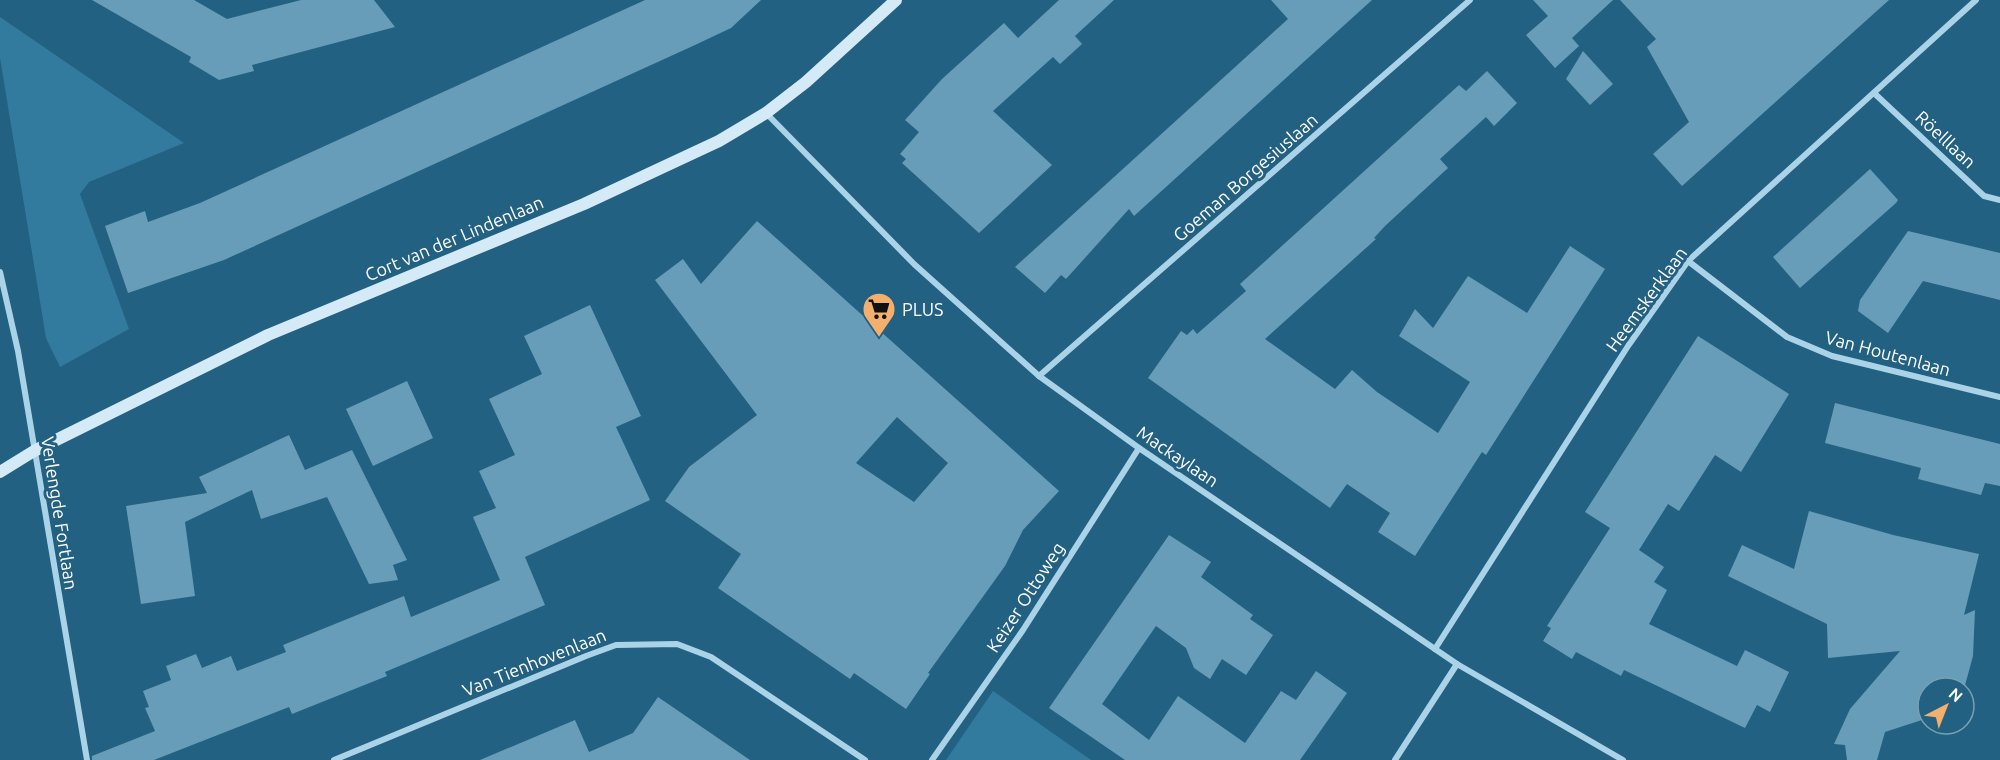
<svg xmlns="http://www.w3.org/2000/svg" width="2000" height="760" font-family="Ubuntu,sans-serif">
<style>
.green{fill:#327a9e}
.building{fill:#679db8;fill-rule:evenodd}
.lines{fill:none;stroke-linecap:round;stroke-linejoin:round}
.street{stroke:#aad3e8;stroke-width:6}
.secondary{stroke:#d4eaf6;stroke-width:12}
.labels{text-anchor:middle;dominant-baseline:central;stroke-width:6;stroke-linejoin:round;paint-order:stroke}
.street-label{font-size:18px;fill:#fff;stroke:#226182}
.poi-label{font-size:18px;fill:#fff;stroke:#226182;text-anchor:start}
</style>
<rect width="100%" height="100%" fill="#226182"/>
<g class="green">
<path d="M 0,17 L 184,143 L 89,182 L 80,194 L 129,329 L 60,367 L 46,338 L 0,58 Z"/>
<path d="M 993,691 L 1091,760 L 946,760 Z"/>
</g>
<g class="building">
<path d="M 92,0 L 194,0 L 227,19 L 301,0 L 374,0 L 395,27 L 252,65 L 254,71 L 219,80 L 189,62 L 191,57 Z"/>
<path d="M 645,0 L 761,0 L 731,28 L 695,45 L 224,260 L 128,293 L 105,226 L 145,211 L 148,222 L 200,203 Z"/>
<path d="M 1059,0 L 1114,0 L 1075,36 L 1082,44 L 1060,64 L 1053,57 L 993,111 L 1052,165 L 979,233 L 902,163 L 906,159 L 900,154 L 919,132 L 905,120 L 942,79 L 1004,23 L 1018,38 Z"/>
<path d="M 1271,0 L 1372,0 L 1134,216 L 1129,209 L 1066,279 L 1061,275 L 1045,293 L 1015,267 L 1288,19 Z"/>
<path d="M 1533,0 L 1613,0 L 1572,38 L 1579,46 L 1555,68 L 1526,35 L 1548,16 Z"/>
<path d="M 1620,0 L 1889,0 L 1682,186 L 1653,154 L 1689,122 L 1647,47 L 1656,39 Z"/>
<path d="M 1583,51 L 1613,84 L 1590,105 L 1566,79 Z"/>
<path d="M 1487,71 L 1517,103 L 1494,126 L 1486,117 L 1440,159 L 1448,168 L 1385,226 L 1374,238 L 1376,239 L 1265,339 L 1335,389 L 1352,370 L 1377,392 L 1438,433 L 1470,382 L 1399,336 L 1415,309 L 1433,328 L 1468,276 L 1527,313 L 1570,246 L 1605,269 L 1486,455 L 1482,452 L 1415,556 L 1378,532 L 1390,513 L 1347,484 L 1330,508 L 1148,378 L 1181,331 L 1187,335 L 1193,329 L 1197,334 L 1246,291 L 1240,284 L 1459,85 L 1466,91 Z"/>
<path d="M 1870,169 L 1898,200 L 1896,203 L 1800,288 L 1773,257 Z"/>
<path d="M 757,221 L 1059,491 L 1023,530 L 1005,566 L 928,673 L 930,674 L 906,709 L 854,673 L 850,679 L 718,588 L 741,554 L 665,501 L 689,467 L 757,415 L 655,280 L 683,259 L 701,284 ZM 897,417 L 948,463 L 914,502 L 856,463 Z"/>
<path d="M 1908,231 L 2000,253 L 2000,300 L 1923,281 L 1888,333 L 1858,311 L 1860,300 Z"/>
<path d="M 590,305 L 641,416 L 616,427 L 650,500 L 525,557 L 545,605 L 385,672 L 387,676 L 292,714 L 289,707 L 154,760 L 92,760 L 92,756 L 155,731 L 145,708 L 149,707 L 143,691 L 171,680 L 166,666 L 196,654 L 202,668 L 231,656 L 237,671 L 286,652 L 283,645 L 404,596 L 411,617 L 500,580 L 473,517 L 496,508 L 479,471 L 515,455 L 489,399 L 542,374 L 524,336 Z"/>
<path d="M 1698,336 L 1789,394 L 1741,472 L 1715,455 L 1679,511 L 1668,504 L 1639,550 L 1664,567 L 1654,582 L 1667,590 L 1649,624 L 1737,666 L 1745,650 L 1789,672 L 1770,712 L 1757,705 L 1745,728 L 1624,670 L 1621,676 L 1576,652 L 1572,659 L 1543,641 L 1551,628 L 1547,626 L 1610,528 L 1585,512 Z"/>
<path d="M 407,381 L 433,438 L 373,466 L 346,409 Z"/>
<path d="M 1835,403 L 2000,444 L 2000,486 L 1985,483 L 1981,495 L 1918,479 L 1921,468 L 1825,443 Z"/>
<path d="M 289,435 L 305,470 L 352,450 L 407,560 L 393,565 L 398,580 L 369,584 L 327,497 L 261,519 L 252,490 L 185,522 L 195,596 L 141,604 L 126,506 L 207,493 L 199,477 Z"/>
<path d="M 1809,511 L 1893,535 L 1979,554 L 1964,615 L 1975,610 L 1973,656 L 1964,689 L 1928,688 L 1928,718 L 1885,732 L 1877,760 L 1847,760 L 1845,745 L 1834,744 L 1850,709 L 1900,651 L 1828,658 L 1827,624 L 1728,576 L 1742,545 L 1794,569 Z"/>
<path d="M 1169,535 L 1211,562 L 1201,577 L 1253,615 L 1250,619 L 1273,635 L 1246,675 L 1222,659 L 1210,679 L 1194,668 L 1186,648 L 1156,626 L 1102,704 L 1149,740 L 1178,696 L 1245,743 L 1281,691 L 1296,700 L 1316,671 L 1347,693 L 1300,760 L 1125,760 L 1049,708 Z"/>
<path d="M 658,697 L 750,760 L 480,760 L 575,720 L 589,752 L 633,733 Z"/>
</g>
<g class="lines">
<g class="street">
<path d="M 1874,93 L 1984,196 L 2000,200"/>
<path d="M 766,113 L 914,264 L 1039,376 L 1139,448 L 1457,664 L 1623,760"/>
<path d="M 1688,261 L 1787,337 L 1832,356 L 2000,397"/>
<path d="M 0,272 L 18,351 L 87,760"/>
<path d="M 1039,376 L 1470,0"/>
<path d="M 1435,649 L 1628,346 L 1688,261 L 1976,0"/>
<path d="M 334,760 L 586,656 L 616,645 L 677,644 L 711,657 L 865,760"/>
<path d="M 932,760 L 1023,630 L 1139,448"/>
<path d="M 1395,760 L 1457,664"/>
</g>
<path class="secondary" d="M 0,472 L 34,451 L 268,335 L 584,204 L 719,141 L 766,113 L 806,82 L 896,0"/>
</g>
<defs>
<g id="supermarket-pin" transform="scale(1.725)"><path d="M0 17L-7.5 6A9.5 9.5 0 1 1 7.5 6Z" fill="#f3af6c" stroke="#226182"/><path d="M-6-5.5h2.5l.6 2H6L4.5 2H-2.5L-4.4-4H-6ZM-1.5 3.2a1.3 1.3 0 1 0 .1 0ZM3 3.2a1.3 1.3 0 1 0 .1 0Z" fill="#111"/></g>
</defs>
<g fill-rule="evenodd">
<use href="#supermarket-pin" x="879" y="309"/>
</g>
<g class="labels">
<g class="street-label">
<text transform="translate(1946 139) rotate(43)">Röelllaan</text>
<text transform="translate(1245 177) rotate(-41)">Goeman Borgesiuslaan</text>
<text transform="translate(454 238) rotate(-23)">Cort van der Lindenlaan</text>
<text transform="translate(1646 299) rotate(-54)">Heemskerklaan</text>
<text transform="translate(1888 353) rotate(15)">Van Houtenlaan</text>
<text transform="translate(1178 456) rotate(34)">Mackaylaan</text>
<text transform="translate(60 513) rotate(81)">Verlengde Fortlaan</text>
<text transform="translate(1025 597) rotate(-57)">Keizer Ottoweg</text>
<text transform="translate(534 662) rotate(-22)">Van Tienhovenlaan</text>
</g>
<g class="poi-label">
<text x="902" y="309">PLUS</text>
</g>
</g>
<g transform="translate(1946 706) rotate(42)"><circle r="28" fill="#226182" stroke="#7aa0b4" stroke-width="1.5"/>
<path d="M0-4.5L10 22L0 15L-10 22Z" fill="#f3af6c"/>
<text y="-9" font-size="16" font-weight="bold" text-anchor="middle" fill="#ffffff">N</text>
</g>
</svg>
